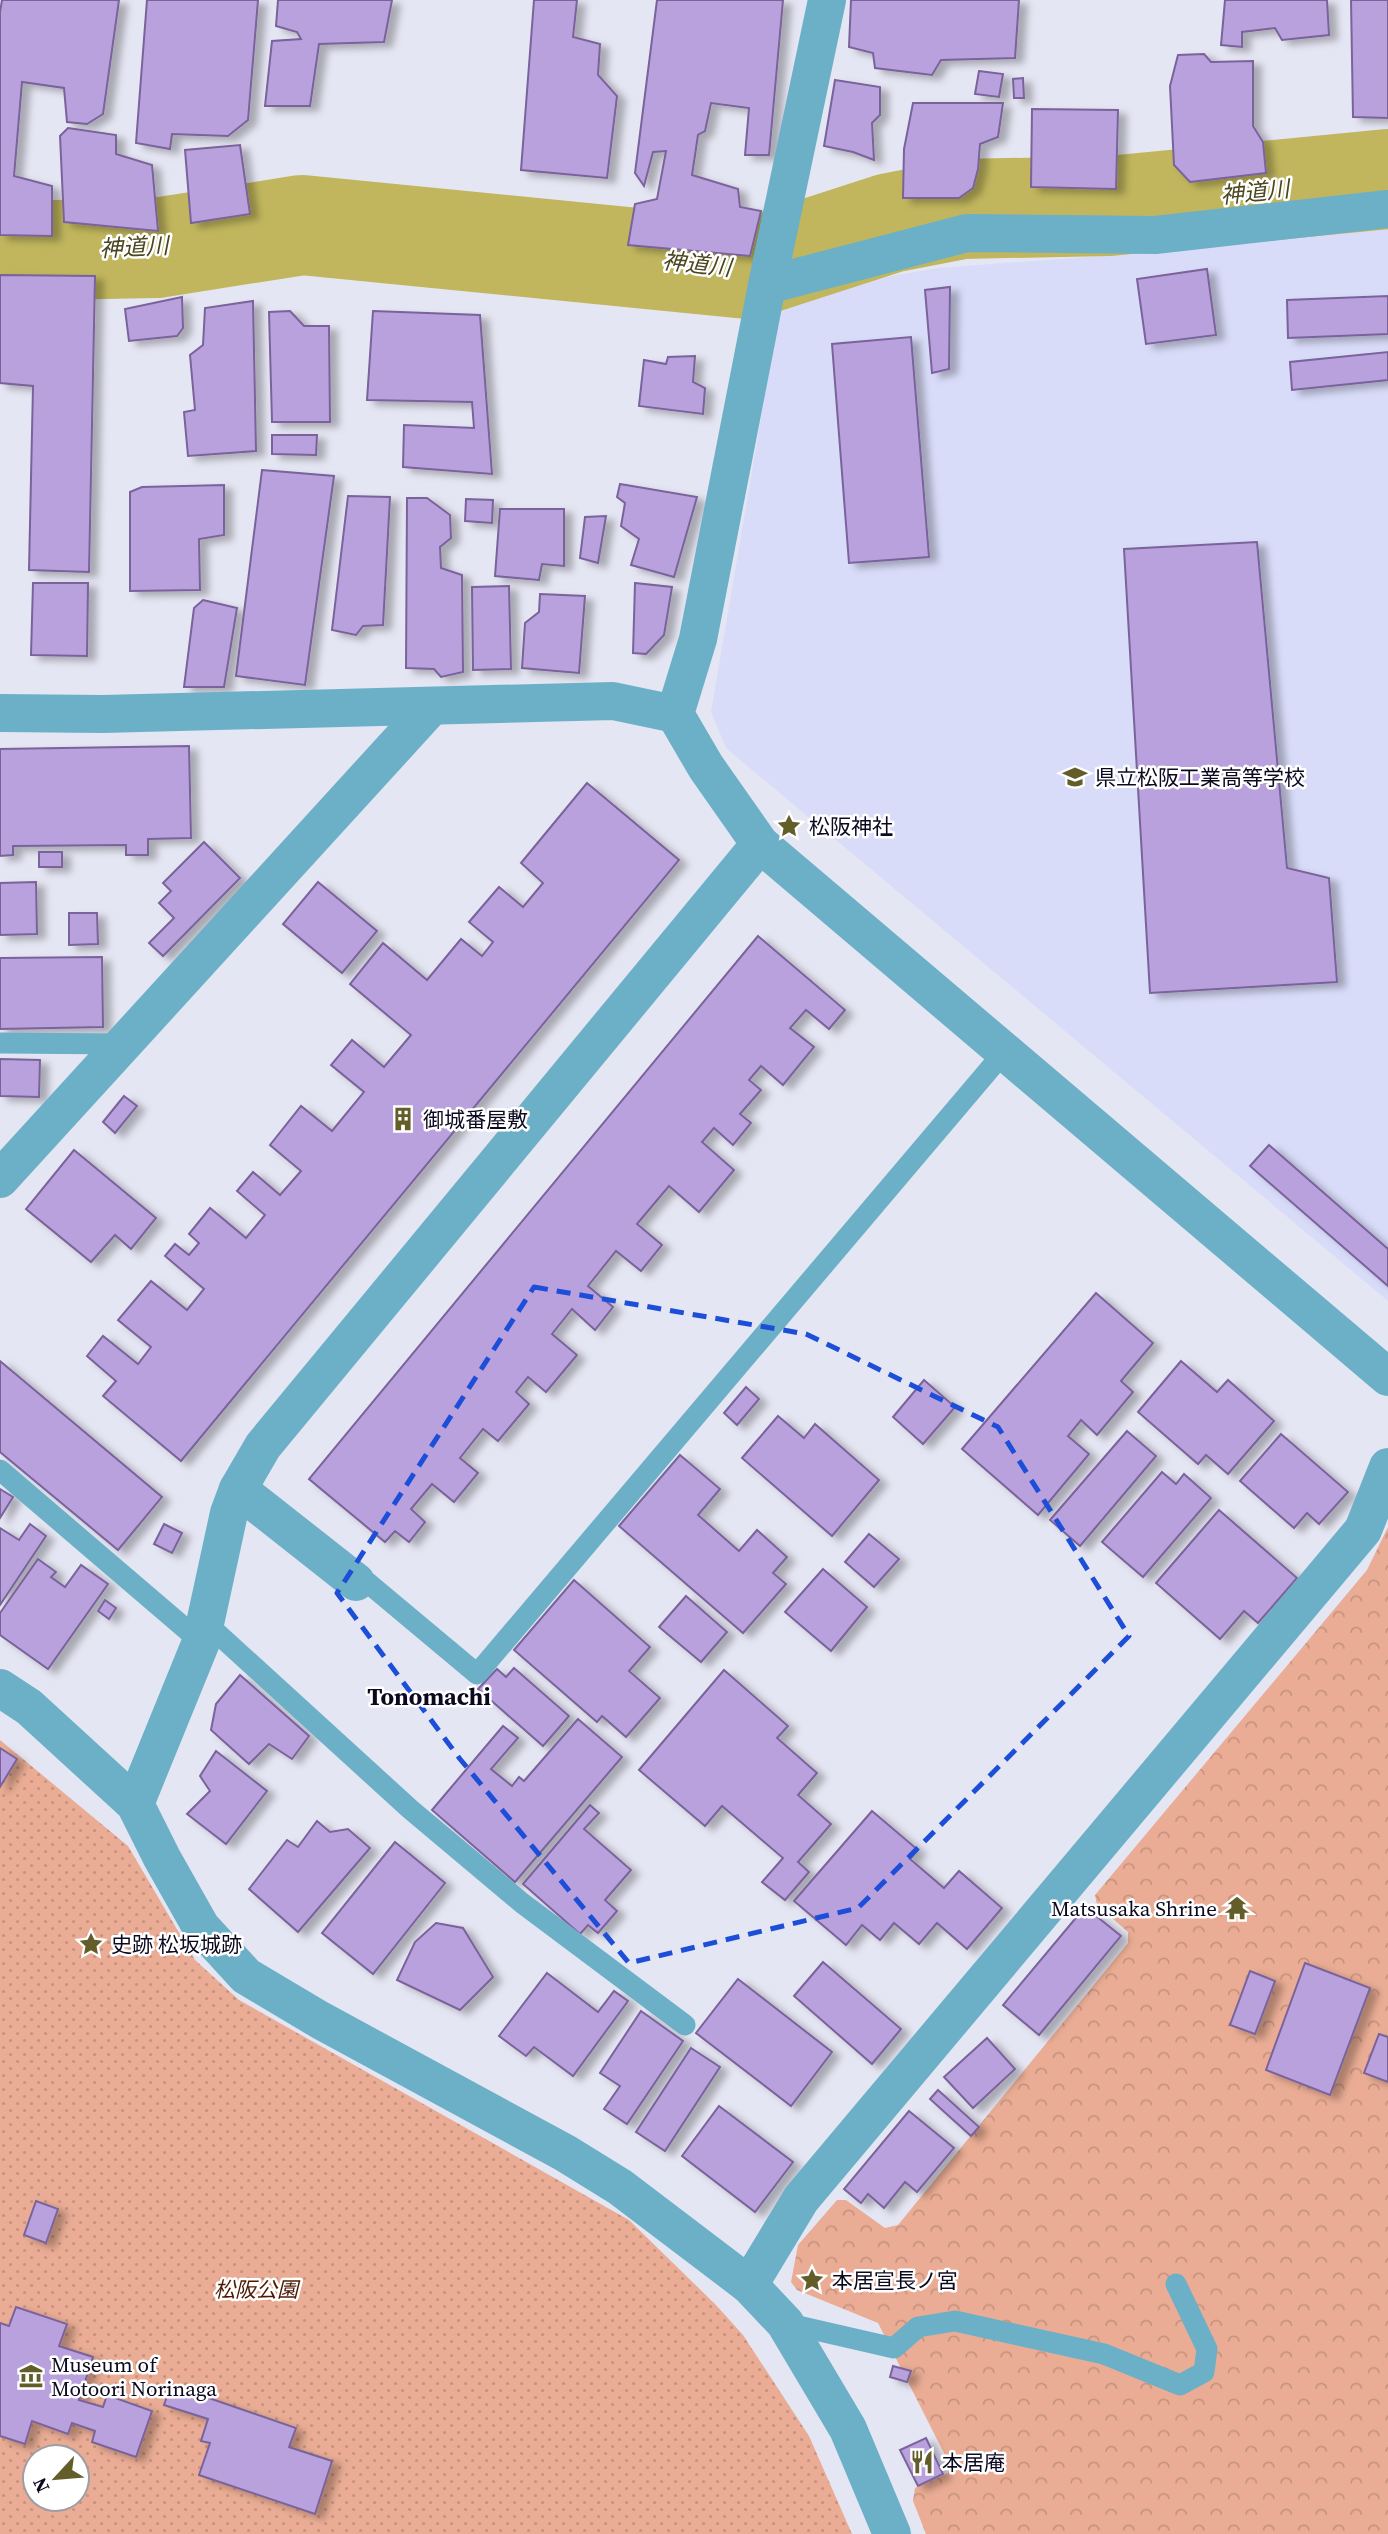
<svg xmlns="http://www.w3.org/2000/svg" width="1388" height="2534" font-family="'Source Serif 4','Noto Sans JP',serif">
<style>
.built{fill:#d9dcf9}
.forest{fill:url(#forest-crowns)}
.park{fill:url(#park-dots);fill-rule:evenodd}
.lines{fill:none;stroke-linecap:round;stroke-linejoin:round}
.river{stroke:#c1b65d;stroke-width:100}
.building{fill:#b9a1de;stroke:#7a639b;stroke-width:2;filter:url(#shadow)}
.service{stroke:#6cb0c7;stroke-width:21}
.minor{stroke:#6cb0c7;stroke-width:38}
.marked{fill:none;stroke:#1d4ed8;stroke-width:5;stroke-dasharray:14 9;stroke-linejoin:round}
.labels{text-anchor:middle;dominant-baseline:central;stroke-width:5;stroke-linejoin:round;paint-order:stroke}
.poi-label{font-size:21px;fill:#0b091f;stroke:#fff;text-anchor:start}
.park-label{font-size:21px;font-style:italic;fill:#4b1701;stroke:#fff}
.water-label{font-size:23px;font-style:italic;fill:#4b4620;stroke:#fff}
.quarter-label{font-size:24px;font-weight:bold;fill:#0b091f;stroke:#fff}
</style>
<defs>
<pattern id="forest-crowns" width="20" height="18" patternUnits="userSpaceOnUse" patternTransform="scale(1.75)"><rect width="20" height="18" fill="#eaac94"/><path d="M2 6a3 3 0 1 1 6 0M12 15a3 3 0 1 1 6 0" fill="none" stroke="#c7937f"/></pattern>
<pattern id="park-dots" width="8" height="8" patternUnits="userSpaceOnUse" patternTransform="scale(1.75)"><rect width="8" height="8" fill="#eaac94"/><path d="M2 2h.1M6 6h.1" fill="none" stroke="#c7937f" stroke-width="1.8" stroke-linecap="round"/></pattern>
<filter id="shadow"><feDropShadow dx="8" dy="4.5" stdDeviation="3.5" flood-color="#0004"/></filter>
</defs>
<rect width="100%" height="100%" fill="#e5e6f3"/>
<path class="built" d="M 1388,228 L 1388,1301 L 726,748 L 711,712 L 782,295 L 938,268 L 1128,254 Z"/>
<path class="forest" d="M 1388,1527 L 1388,2534 L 926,2534 L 913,2501 L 915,2488 L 948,2473 L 949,2463 L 878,2323 L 797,2290 L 791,2282 L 798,2245 L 837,2200 L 846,2200 L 885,2228 L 898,2225 L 1128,1943 L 1128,1932 L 1097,1905 L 1095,1895 L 1367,1570 Z"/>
<path class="park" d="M 0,1740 L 128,1846 L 195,1960 L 239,2000 L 629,2220 L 716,2305 L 743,2335 L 809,2436 L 852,2534 L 0,2534 ZM 35,2457 L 77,2457 L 77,2499 L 35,2499 Z"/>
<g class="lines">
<path class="river" d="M 0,251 L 156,248 L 302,225 L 748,269 L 890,223 L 962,209 L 1109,206 L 1388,179"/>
</g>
<g class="building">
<path d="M 2,0 L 119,0 L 103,114 L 87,124 L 67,122 L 64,88 L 22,82 L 14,176 L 52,186 L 52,236 L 0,235 L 0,12 Z"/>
<path d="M 147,0 L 258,0 L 248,120 L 228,136 L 172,134 L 170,149 L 136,143 Z"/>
<path d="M 278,0 L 392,0 L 384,42 L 319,44 L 310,106 L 265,106 L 272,41 L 301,39 L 297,32 L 276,26 Z"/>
<path d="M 534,0 L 577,0 L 573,37 L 600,44 L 598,75 L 617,96 L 607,178 L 521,170 Z"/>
<path d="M 657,0 L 783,0 L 769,155 L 745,155 L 749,108 L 711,103 L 705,131 L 698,135 L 692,175 L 738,189 L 740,207 L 761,211 L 750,256 L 628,245 L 635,204 L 657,199 L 666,151 L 653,152 L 644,186 L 635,173 Z"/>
<path d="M 851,0 L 1019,0 L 1015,58 L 941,60 L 932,75 L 875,68 L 873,53 L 849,47 Z"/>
<path d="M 1225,0 L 1327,0 L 1329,35 L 1282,40 L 1275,28 L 1242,32 L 1242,47 L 1221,45 Z"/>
<path d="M 1351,0 L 1388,0 L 1388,118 L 1353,117 Z"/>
<path d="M 1204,54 L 1211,62 L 1253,61 L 1253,126 L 1263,142 L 1266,173 L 1190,182 L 1174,165 L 1170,86 L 1178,55 Z"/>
<path d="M 979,71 L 1003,74 L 999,97 L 975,94 Z"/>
<path d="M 1023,78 L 1024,98 L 1014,98 L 1013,79 Z"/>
<path d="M 835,80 L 880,87 L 880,115 L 872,123 L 874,160 L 853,152 L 824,146 Z"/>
<path d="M 913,103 L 1003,103 L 998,137 L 980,144 L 978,169 L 973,188 L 959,198 L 903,198 L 904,149 Z"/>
<path d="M 1032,109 L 1118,110 L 1116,189 L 1031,187 Z"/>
<path d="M 68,128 L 116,135 L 116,154 L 152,165 L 158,231 L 64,222 L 60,136 Z"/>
<path d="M 240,145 L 250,214 L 191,223 L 185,150 Z"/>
<path d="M 1207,269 L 1216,335 L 1146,344 L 1137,279 Z"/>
<path d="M 0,275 L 95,276 L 89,572 L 29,570 L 33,386 L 0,383 Z"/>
<path d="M 950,287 L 949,369 L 932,373 L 925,290 Z"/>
<path d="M 1388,296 L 1388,334 L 1288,338 L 1287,300 Z"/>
<path d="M 182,297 L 183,328 L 177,336 L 129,341 L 125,309 Z"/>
<path d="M 253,301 L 256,451 L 188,456 L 184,412 L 195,410 L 190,355 L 203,345 L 205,308 Z"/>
<path d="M 290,311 L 304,326 L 329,326 L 330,422 L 272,422 L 269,312 Z"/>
<path d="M 373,311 L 480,315 L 492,474 L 403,467 L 404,425 L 474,428 L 472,402 L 367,400 Z"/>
<path d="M 911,337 L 929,557 L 849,563 L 832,344 Z"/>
<path d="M 1388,352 L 1388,380 L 1292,390 L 1290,362 Z"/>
<path d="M 695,356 L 693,382 L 705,388 L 703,414 L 639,406 L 644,360 L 666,364 L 668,357 Z"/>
<path d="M 272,435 L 317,435 L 316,455 L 272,454 Z"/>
<path d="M 262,470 L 334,476 L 305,685 L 236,676 Z"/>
<path d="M 620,484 L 697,497 L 674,577 L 631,565 L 639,539 L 621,526 L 625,503 L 617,497 Z"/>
<path d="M 224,485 L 224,535 L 199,539 L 200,590 L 130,591 L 130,492 L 142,487 Z"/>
<path d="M 348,496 L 390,497 L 383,625 L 363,626 L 356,635 L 332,630 Z"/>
<path d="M 407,498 L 427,498 L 450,515 L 451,538 L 440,547 L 441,568 L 462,575 L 463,672 L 441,677 L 434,669 L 406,668 Z"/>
<path d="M 466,499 L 493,500 L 492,523 L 465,521 Z"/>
<path d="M 500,509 L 564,509 L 564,566 L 542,564 L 539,580 L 495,576 Z"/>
<path d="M 606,516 L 598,563 L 580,558 L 585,517 Z"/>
<path d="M 1257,542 L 1287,868 L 1329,878 L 1337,982 L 1150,993 L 1124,549 Z"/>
<path d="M 33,583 L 88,583 L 87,656 L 31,655 Z"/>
<path d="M 635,583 L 672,587 L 664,635 L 646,654 L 633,653 Z"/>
<path d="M 509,586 L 511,669 L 473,670 L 472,587 Z"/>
<path d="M 540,594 L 585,596 L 579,673 L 522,668 L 525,623 L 539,612 Z"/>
<path d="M 203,600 L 237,608 L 224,687 L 184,687 L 194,608 Z"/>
<path d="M 189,746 L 191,838 L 148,839 L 148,855 L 126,855 L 126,845 L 13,846 L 13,855 L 0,856 L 0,749 Z"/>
<path d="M 587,783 L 679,860 L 181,1461 L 103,1396 L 116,1381 L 87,1356 L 103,1336 L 138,1364 L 151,1347 L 118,1320 L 151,1281 L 187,1310 L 204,1289 L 165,1256 L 175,1244 L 189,1255 L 199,1243 L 189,1234 L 210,1208 L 246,1238 L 265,1215 L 237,1191 L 253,1172 L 280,1195 L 301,1171 L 270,1145 L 301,1106 L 332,1131 L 364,1092 L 331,1065 L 352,1040 L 384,1067 L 411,1035 L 350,984 L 383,943 L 427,980 L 461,939 L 482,956 L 493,942 L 469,922 L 499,887 L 523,907 L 543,883 L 521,863 Z"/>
<path d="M 204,842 L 240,878 L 163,956 L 149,943 L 174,918 L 159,903 L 171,891 L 163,883 Z"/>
<rect x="39" y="852" width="23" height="15"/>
<path d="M 36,882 L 37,934 L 0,935 L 0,883 Z"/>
<path d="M 318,882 L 377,931 L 342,973 L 283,924 Z"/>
<path d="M 69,913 L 97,913 L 98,944 L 69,945 Z"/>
<path d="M 758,936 L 845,1010 L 829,1029 L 806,1010 L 790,1028 L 814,1047 L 783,1085 L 761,1066 L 749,1080 L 761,1090 L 740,1114 L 751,1123 L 733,1145 L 714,1128 L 702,1142 L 734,1170 L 699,1212 L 669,1186 L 637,1224 L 662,1245 L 641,1271 L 616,1251 L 588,1286 L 613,1307 L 595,1330 L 572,1309 L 552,1334 L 577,1355 L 546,1392 L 528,1377 L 516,1392 L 529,1404 L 498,1441 L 483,1429 L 460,1458 L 478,1473 L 454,1502 L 432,1484 L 411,1509 L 425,1522 L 409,1542 L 395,1531 L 385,1542 L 309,1479 Z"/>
<path d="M 102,957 L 103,1027 L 0,1029 L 0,958 Z"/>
<path d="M 0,1059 L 40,1060 L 39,1097 L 0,1096 Z"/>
<path d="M 124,1096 L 137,1106 L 115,1133 L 103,1122 Z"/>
<path d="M 1269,1145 L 1388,1249 L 1388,1286 L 1250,1166 Z"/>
<path d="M 74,1150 L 156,1218 L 131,1249 L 115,1235 L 91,1262 L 26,1209 Z"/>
<path d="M 1096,1293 L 1153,1343 L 1121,1381 L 1133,1392 L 1097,1435 L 1081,1420 L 1068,1436 L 1089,1454 L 1038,1515 L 962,1449 Z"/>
<path d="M 0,1361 L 162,1497 L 118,1550 L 0,1452 Z"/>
<path d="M 1181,1361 L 1217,1392 L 1228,1380 L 1274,1421 L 1228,1474 L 1206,1455 L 1198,1464 L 1138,1412 Z"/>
<path d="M 924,1380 L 955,1407 L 923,1444 L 893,1417 Z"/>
<path d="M 746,1387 L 759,1399 L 737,1425 L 724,1413 Z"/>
<path d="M 778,1416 L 804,1438 L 815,1424 L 879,1480 L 832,1536 L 742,1458 Z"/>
<path d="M 1127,1431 L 1156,1456 L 1080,1546 L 1050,1520 Z"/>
<path d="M 1281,1434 L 1348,1492 L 1319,1524 L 1307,1513 L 1294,1528 L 1240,1481 Z"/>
<path d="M 680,1455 L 720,1489 L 698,1515 L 739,1551 L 757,1530 L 787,1557 L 773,1573 L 786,1584 L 743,1633 L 619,1526 Z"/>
<path d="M 1162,1472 L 1176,1484 L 1184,1474 L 1211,1498 L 1143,1577 L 1102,1542 Z"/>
<path d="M 0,1489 L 13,1497 L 0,1518 Z"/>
<path d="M 1219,1510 L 1297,1578 L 1258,1623 L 1244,1611 L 1220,1639 L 1156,1583 Z"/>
<path d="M 30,1524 L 46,1536 L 0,1605 L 0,1528 L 19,1540 Z"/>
<path d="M 164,1524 L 182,1533 L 172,1553 L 154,1544 Z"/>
<path d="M 869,1534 L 899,1559 L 874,1587 L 845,1562 Z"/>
<path d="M 38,1559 L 56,1572 L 51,1577 L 65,1587 L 81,1565 L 108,1584 L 48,1669 L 0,1635 L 0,1613 Z"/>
<path d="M 823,1569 L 867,1607 L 831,1651 L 785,1612 Z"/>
<path d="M 574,1580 L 650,1647 L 629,1671 L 660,1698 L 626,1737 L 602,1716 L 597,1722 L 514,1650 Z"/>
<path d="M 686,1596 L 727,1632 L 701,1662 L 659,1627 Z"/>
<path d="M 105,1600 L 116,1608 L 109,1619 L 98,1611 Z"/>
<path d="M 514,1668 L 569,1716 L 543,1746 L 478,1689 L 497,1669 L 506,1677 Z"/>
<path d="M 724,1670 L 788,1726 L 777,1738 L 817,1773 L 798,1795 L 831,1824 L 798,1862 L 809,1872 L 785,1900 L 762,1882 L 783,1858 L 722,1806 L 705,1826 L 639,1770 Z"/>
<path d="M 240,1675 L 309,1736 L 292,1759 L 269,1744 L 249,1764 L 211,1730 L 216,1704 Z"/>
<path d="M 578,1719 L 622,1757 L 515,1882 L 432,1810 L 503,1726 L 518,1738 L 491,1769 L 512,1786 L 519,1777 L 524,1781 Z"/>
<path d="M 0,1748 L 17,1759 L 0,1787 Z"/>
<path d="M 216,1751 L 267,1791 L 226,1844 L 187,1814 L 210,1791 L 200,1776 Z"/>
<path d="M 590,1805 L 599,1813 L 584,1829 L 631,1870 L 605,1900 L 617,1911 L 598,1933 L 588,1925 L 580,1934 L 523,1884 Z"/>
<path d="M 872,1811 L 918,1850 L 910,1859 L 944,1888 L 959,1871 L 1002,1908 L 967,1949 L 937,1923 L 919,1944 L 894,1923 L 880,1940 L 862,1925 L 846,1945 L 794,1901 Z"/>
<path d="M 317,1821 L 330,1832 L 348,1829 L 370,1848 L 298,1932 L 249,1889 L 287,1840 L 298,1847 Z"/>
<path d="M 395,1842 L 445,1883 L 373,1974 L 322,1933 Z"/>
<path d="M 1085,1907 L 1121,1936 L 1039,2035 L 1003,2005 Z"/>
<path d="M 436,1923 L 463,1928 L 493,1977 L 460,2010 L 397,1980 L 415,1942 Z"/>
<path d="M 823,1962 L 901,2029 L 872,2064 L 794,1996 Z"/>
<path d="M 1305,1963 L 1370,1988 L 1330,2095 L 1266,2070 Z"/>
<path d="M 1250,1971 L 1275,1981 L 1255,2034 L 1230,2025 Z"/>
<path d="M 547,1973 L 598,2012 L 614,1991 L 628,2001 L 573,2076 L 534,2047 L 526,2056 L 499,2036 Z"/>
<path d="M 738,1979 L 832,2052 L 791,2106 L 696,2033 Z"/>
<path d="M 641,2011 L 683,2041 L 627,2124 L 604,2109 L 620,2086 L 600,2073 Z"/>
<path d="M 1379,2034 L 1388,2037 L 1388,2082 L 1364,2073 Z"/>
<path d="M 987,2038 L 1015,2069 L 973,2108 L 944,2077 Z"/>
<path d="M 691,2048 L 720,2067 L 665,2151 L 636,2132 Z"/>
<path d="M 938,2090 L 979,2127 L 971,2136 L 930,2099 Z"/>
<path d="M 719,2106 L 793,2162 L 755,2212 L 682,2156 Z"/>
<path d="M 909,2111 L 954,2148 L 917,2192 L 905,2182 L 884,2208 L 868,2194 L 861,2203 L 844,2189 Z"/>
<path d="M 36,2201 L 58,2209 L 46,2243 L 24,2235 Z"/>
<path d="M 16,2307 L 67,2324 L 59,2346 L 93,2357 L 79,2400 L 103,2407 L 107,2395 L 152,2411 L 136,2457 L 92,2442 L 95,2431 L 72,2423 L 68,2434 L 32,2421 L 25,2444 L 0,2436 L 0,2323 L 9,2326 Z"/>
<path d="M 893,2366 L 911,2371 L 907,2382 L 890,2377 Z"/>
<path d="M 171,2385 L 296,2428 L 289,2447 L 332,2461 L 315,2514 L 199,2475 L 210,2443 L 201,2441 L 208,2419 L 164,2405 Z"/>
<path d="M 926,2438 L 943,2474 L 918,2486 L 900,2450 Z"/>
</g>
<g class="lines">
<g class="service">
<path d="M 0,1043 L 124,1044"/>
<path d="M 0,1470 L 201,1642"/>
<path d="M 356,1582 L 367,1582 L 477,1674 L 1005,1051"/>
<path d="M 206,1623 L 410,1809 L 522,1903 L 685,2025"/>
<path d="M 785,2323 L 894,2348 L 918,2327 L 955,2321 L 1104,2354 L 1180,2385 L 1204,2372 L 1207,2349 L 1176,2284"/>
</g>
<g class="minor">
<path d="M 827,0 L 768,280 L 698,639 L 675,714 L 706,767 L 760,844 L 1388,1377"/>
<path d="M 767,285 L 967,233 L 1155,235 L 1388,209"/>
<path d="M 0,713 L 103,714 L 613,701 L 675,714"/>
<path d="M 0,1179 L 431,707"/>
<path d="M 238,1489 L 356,1582"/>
<path d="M 0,1688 L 29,1707 L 135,1804 L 162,1858 L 201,1927 L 246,1976 L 320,2020 L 565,2153 L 620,2187 L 749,2285 L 785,2323 L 848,2429 L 892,2534"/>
<path d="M 135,1804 L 201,1642 L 229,1513 L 238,1489 L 263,1446 L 760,844"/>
<path d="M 749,2285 L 801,2199 L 1363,1530 L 1388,1467"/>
</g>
</g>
<path class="marked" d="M 534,1287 L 806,1334 L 998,1427 L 1129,1636 L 858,1908 L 629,1963 L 460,1759 L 337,1593 Z"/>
<defs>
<g id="school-bare" transform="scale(1.89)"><path d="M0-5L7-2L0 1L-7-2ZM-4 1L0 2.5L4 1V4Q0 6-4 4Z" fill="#635d2a" stroke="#fff" stroke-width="2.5" paint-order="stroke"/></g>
<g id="sight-bare" transform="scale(1.89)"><path d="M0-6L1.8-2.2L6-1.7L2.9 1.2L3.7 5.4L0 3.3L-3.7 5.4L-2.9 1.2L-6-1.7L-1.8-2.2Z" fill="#635d2a" stroke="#fff" stroke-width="2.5" paint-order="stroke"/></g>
<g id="building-bare" transform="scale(1.89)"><path d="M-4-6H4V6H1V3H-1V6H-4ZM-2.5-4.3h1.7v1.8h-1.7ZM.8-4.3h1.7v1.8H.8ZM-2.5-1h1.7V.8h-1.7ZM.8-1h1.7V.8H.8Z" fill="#635d2a" stroke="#fff" stroke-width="2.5" paint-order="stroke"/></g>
<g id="temple-bare" transform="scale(1.89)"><path d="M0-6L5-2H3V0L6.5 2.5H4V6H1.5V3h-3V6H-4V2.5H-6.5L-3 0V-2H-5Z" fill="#635d2a" stroke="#fff" stroke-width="2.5" paint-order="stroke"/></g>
<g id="museum-bare" transform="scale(1.89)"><path d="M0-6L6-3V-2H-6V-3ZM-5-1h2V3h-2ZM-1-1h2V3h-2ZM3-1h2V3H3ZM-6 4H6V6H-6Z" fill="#635d2a" stroke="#fff" stroke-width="2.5" paint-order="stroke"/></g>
<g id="restaurant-bare" transform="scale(1.89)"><path d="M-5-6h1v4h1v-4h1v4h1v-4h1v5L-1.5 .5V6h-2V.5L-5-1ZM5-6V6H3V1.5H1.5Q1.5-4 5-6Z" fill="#635d2a" stroke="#fff" stroke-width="2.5" paint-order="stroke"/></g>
</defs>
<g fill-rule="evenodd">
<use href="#school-bare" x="1075" y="777"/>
<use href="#sight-bare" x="789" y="826"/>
<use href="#building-bare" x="403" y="1119"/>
<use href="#temple-bare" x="1237" y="1908"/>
<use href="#sight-bare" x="91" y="1944"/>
<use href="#sight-bare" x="812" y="2280"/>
<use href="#museum-bare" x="31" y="2376"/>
<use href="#restaurant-bare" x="922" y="2462"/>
</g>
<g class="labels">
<g class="poi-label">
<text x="1095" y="777">県立松阪工業高等学校</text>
<text x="809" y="826">松阪神社</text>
<text x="423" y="1119">御城番屋敷</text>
<text x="1217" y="1908" text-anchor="end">Matsusaka Shrine</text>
<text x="111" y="1944">史跡 松坂城跡</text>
<text x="832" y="2280">本居宣長ノ宮</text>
<text x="51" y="2364">Museum of<tspan x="51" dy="24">Motoori Norinaga</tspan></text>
<text x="942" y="2462">本居庵</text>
</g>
<g class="park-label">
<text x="256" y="2289">松阪公園</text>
</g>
<g class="water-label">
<text transform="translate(1255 192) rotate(-6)">神道川</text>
<text transform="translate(134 247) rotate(-3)">神道川</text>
<text transform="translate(697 264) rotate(6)">神道川</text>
</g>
<g class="quarter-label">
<text x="429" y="1696">Tonomachi</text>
</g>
</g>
<g transform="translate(56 2478) rotate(244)"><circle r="33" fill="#ffffff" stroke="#9d9da5" stroke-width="2"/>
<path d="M0-5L12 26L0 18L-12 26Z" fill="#635d2a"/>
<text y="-10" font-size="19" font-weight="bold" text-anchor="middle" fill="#0b091f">N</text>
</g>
</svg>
